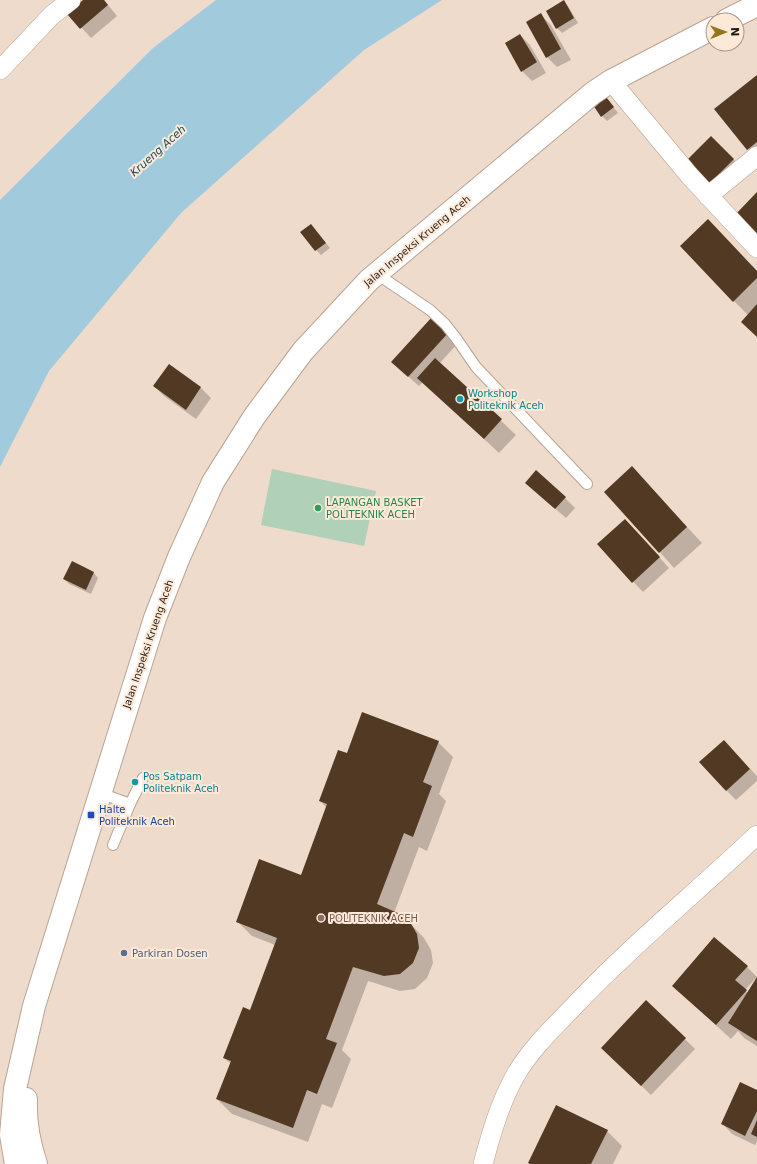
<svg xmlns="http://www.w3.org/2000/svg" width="757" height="1164" font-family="'DejaVu Sans',sans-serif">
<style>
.green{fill:#b0d0b8}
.water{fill:#a1cadc}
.shadow{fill:#0003;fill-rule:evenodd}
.building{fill:#523923}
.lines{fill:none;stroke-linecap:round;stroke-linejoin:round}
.lane-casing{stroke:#b7a495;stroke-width:12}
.street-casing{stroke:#b7a495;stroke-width:20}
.secondary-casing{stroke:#b7a495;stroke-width:24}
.lane{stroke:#fff;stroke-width:10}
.street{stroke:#fff;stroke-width:19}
.secondary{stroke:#fff;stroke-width:22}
.culture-dot{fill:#0f9aa8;stroke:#fde9d8;stroke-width:1.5}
.leisure-dot{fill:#2e9e5b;stroke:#fde9d8;stroke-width:1.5}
.transit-dot{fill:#1a4fb4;stroke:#fde9d8;stroke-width:1.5}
.education-dot{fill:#8d6e63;stroke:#fde9d8;stroke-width:1.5}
.service-dot{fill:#5c6f8a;stroke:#fde9d8;stroke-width:1.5}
.labels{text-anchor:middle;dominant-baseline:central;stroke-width:4;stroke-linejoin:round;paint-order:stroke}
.street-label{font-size:10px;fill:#211a14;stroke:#fde9d8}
.culture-label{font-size:10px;fill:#0d838f;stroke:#fde9d8;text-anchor:start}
.leisure-label{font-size:10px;fill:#27864d;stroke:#fde9d8;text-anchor:start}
.transit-label{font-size:10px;fill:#164399;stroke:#fde9d8;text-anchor:start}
.education-label{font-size:10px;fill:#785e54;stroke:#fde9d8;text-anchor:start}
.service-label{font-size:10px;fill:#4e5e75;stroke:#fde9d8;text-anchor:start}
.water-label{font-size:11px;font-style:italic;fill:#144b5e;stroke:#fde9d8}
</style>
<rect width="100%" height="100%" fill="#efdbcb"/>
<path class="green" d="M 272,469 L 376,491 L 364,546 L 261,525 Z"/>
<path class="water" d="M 216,0 L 442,0 L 364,50 L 181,213 L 49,371 L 0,467 L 0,200 L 153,48 Z"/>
<g class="shadow">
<path d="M 85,0 L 104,0 L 117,16 L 91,38 L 69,14 Z"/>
<path d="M 564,2 L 568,6 L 578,23 L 562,33 L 557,28 Z"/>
<path d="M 541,15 L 551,25 L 571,60 L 557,67 L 547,57 Z"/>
<path d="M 520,35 L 530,45 L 546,73 L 532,81 L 522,71 Z"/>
<path d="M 757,76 L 757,159 L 748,149 Z"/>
<path d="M 603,94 L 618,113 L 607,121 L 602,116 Z"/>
<path d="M 711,137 L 744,170 L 720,193 L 688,160 Z"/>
<path d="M 315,230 L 330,248 L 321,255 L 316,250 Z"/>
<path d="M 757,272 L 757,336 L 748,315 L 734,301 Z"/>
<path d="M 432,318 L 458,343 L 440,363 L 516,435 L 499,453 L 423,382 L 419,386 L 403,372 Z"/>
<path d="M 169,366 L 201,388 L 211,398 L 196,419 L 164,396 L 154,386 Z"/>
<path d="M 632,468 L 702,543 L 674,568 L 606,492 Z"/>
<path d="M 537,493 L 565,498 L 575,508 L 566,518 Z"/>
<path d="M 635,530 L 669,568 L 643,592 L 598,544 Z"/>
<path d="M 72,562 L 94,573 L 98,578 L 91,594 L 69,584 L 64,579 Z"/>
<path d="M 724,741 L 757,776 L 757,781 L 736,800 L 726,790 Z"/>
<path d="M 438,742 L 453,757 L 439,794 L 446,801 L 427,851 L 419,847 L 394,913 L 409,922 L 424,938 L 431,950 L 433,963 L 427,978 L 415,989 L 400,991 L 368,981 L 342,1050 L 351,1059 L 332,1108 L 322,1104 L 308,1142 L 232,1114 L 217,1099 L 231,1064 L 224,1058 L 251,1011 L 275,945 L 252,936 L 237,921 L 301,877 L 327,808 L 320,801 L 347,754 Z"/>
<path d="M 133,778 L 140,781 L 145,786 L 142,792 L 136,789 L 131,784 Z"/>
<path d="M 747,967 L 757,977 L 757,1046 L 744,1038 L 738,1031 L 731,1039 L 673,986 ZM 756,978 L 757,979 L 748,993 L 745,990 Z"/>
<path d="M 646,1001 L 695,1049 L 651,1095 L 612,1058 Z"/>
<path d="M 757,1091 L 757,1142 L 755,1145 L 732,1134 L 722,1123 Z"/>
<path d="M 607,1131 L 622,1146 L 613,1164 L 531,1164 Z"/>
</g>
<g class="building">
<path d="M 83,0 L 104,0 L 108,5 L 80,29 L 67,14 Z"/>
<path d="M 564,0 L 574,18 L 556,29 L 546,11 Z"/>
<path d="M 541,13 L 561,49 L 546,58 L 526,22 Z"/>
<path d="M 520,34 L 537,62 L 521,72 L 505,43 Z"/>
<path d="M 757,75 L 757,142 L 747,150 L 714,109 Z"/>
<path d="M 603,93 L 614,107 L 601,117 L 591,102 Z"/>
<path d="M 711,136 L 734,159 L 709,184 L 687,160 Z"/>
<path d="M 757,192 L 757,239 L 734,216 Z"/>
<path d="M 708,219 L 757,271 L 757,278 L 733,302 L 680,246 Z"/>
<path d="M 311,224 L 326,243 L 315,251 L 300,232 Z"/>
<path d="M 757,304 L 757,337 L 741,322 Z"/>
<path d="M 432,317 L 449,332 L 408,377 L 391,362 Z"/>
<path d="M 435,358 L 502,419 L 484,439 L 417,378 Z"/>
<path d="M 169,364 L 201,387 L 186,410 L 153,386 Z"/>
<path d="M 632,466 L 687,527 L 659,553 L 604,492 Z"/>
<path d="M 536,470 L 566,497 L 555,509 L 525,483 Z"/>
<path d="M 625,519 L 660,557 L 632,583 L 597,544 Z"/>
<path d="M 72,561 L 94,572 L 86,590 L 63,579 Z"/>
<path d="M 362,712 L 439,741 L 423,782 L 432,786 L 413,837 L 404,833 L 377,904 L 400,914 L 410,922 L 417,934 L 419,948 L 413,963 L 400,974 L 384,976 L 353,967 L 326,1039 L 337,1043 L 317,1094 L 307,1090 L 293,1128 L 216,1099 L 231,1061 L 223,1058 L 243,1007 L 250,1010 L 277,938 L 236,922 L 259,859 L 301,875 L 327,804 L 319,801 L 338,750 L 347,753 Z"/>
<path d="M 724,740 L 750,769 L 726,791 L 699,762 Z"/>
<path d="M 714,937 L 748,966 L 735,980 L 747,990 L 716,1025 L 672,986 Z"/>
<path d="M 757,977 L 757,1041 L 728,1023 Z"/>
<path d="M 646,1000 L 686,1038 L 641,1086 L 601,1048 Z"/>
<path d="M 740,1082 L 757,1090 L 757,1111 L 745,1136 L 721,1124 Z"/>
<path d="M 556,1105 L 608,1130 L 591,1164 L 530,1164 L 528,1163 Z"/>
<path d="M 757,1120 L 757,1137 L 751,1134 Z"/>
</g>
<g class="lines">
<g class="lane-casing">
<g id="lane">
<path d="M 377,274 L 430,310 L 445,324 L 456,338 L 476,367 L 587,484"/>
<path d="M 100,793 L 130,804 L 143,778"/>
<path d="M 113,845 L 130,804"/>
</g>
</g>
<g class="street-casing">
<g id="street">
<path d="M 0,70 L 52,15 L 71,0"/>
<path d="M 611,81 L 689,175 L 757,248"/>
<path d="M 708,196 L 757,156"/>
<path d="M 483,1164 C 491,1134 500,1103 515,1076 C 531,1048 556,1025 578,1002 C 634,943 698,891 757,835"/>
</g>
</g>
<g class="secondary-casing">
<g id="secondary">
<path d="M 727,20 L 757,5"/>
<path d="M 26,1099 C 25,1121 29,1143 36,1164"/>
<path d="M 16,1164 L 11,1135 L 15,1089 L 34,1006 L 155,618 L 179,557 L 213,482 L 254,417 L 303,351 L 369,280 L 593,93 L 611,81 L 713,28"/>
</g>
</g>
<use href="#lane" class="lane"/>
<use href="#street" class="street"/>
<use href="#secondary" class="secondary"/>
</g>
<g class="culture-dot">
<circle cx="460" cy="399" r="4"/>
<circle cx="135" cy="782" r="4"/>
</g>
<circle class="leisure-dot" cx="318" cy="508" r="4"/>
<rect class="transit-dot" x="87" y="811" width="8" height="8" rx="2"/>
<circle class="education-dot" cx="321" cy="918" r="4"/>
<circle class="service-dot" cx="124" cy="953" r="4"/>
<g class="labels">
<g class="street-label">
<text transform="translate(417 241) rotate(-40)">Jalan Inspeksi Krueng Aceh</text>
<text transform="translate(148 644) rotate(-71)">Jalan Inspeksi Krueng Aceh</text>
</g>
<g class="culture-label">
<text x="468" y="393">Workshop<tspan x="468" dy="12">Politeknik Aceh</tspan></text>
<text x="143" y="776">Pos Satpam<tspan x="143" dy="12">Politeknik Aceh</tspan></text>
</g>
<g class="leisure-label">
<text x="326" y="502">LAPANGAN BASKET<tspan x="326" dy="12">POLITEKNIK ACEH</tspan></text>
</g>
<g class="transit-label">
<text x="99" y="809">Halte<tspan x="99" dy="12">Politeknik Aceh</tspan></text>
</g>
<g class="education-label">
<text x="329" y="918">POLITEKNIK ACEH</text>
</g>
<g class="service-label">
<text x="132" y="953">Parkiran Dosen</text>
</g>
<g class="water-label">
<text transform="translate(158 151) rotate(-42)">Krueng Aceh</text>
</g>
</g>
<g transform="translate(725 32) rotate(89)"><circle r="19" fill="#fde9d8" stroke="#a5968a"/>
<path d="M0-3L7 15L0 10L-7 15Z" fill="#94751c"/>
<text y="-6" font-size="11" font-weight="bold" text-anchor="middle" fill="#211a14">N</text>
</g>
</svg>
